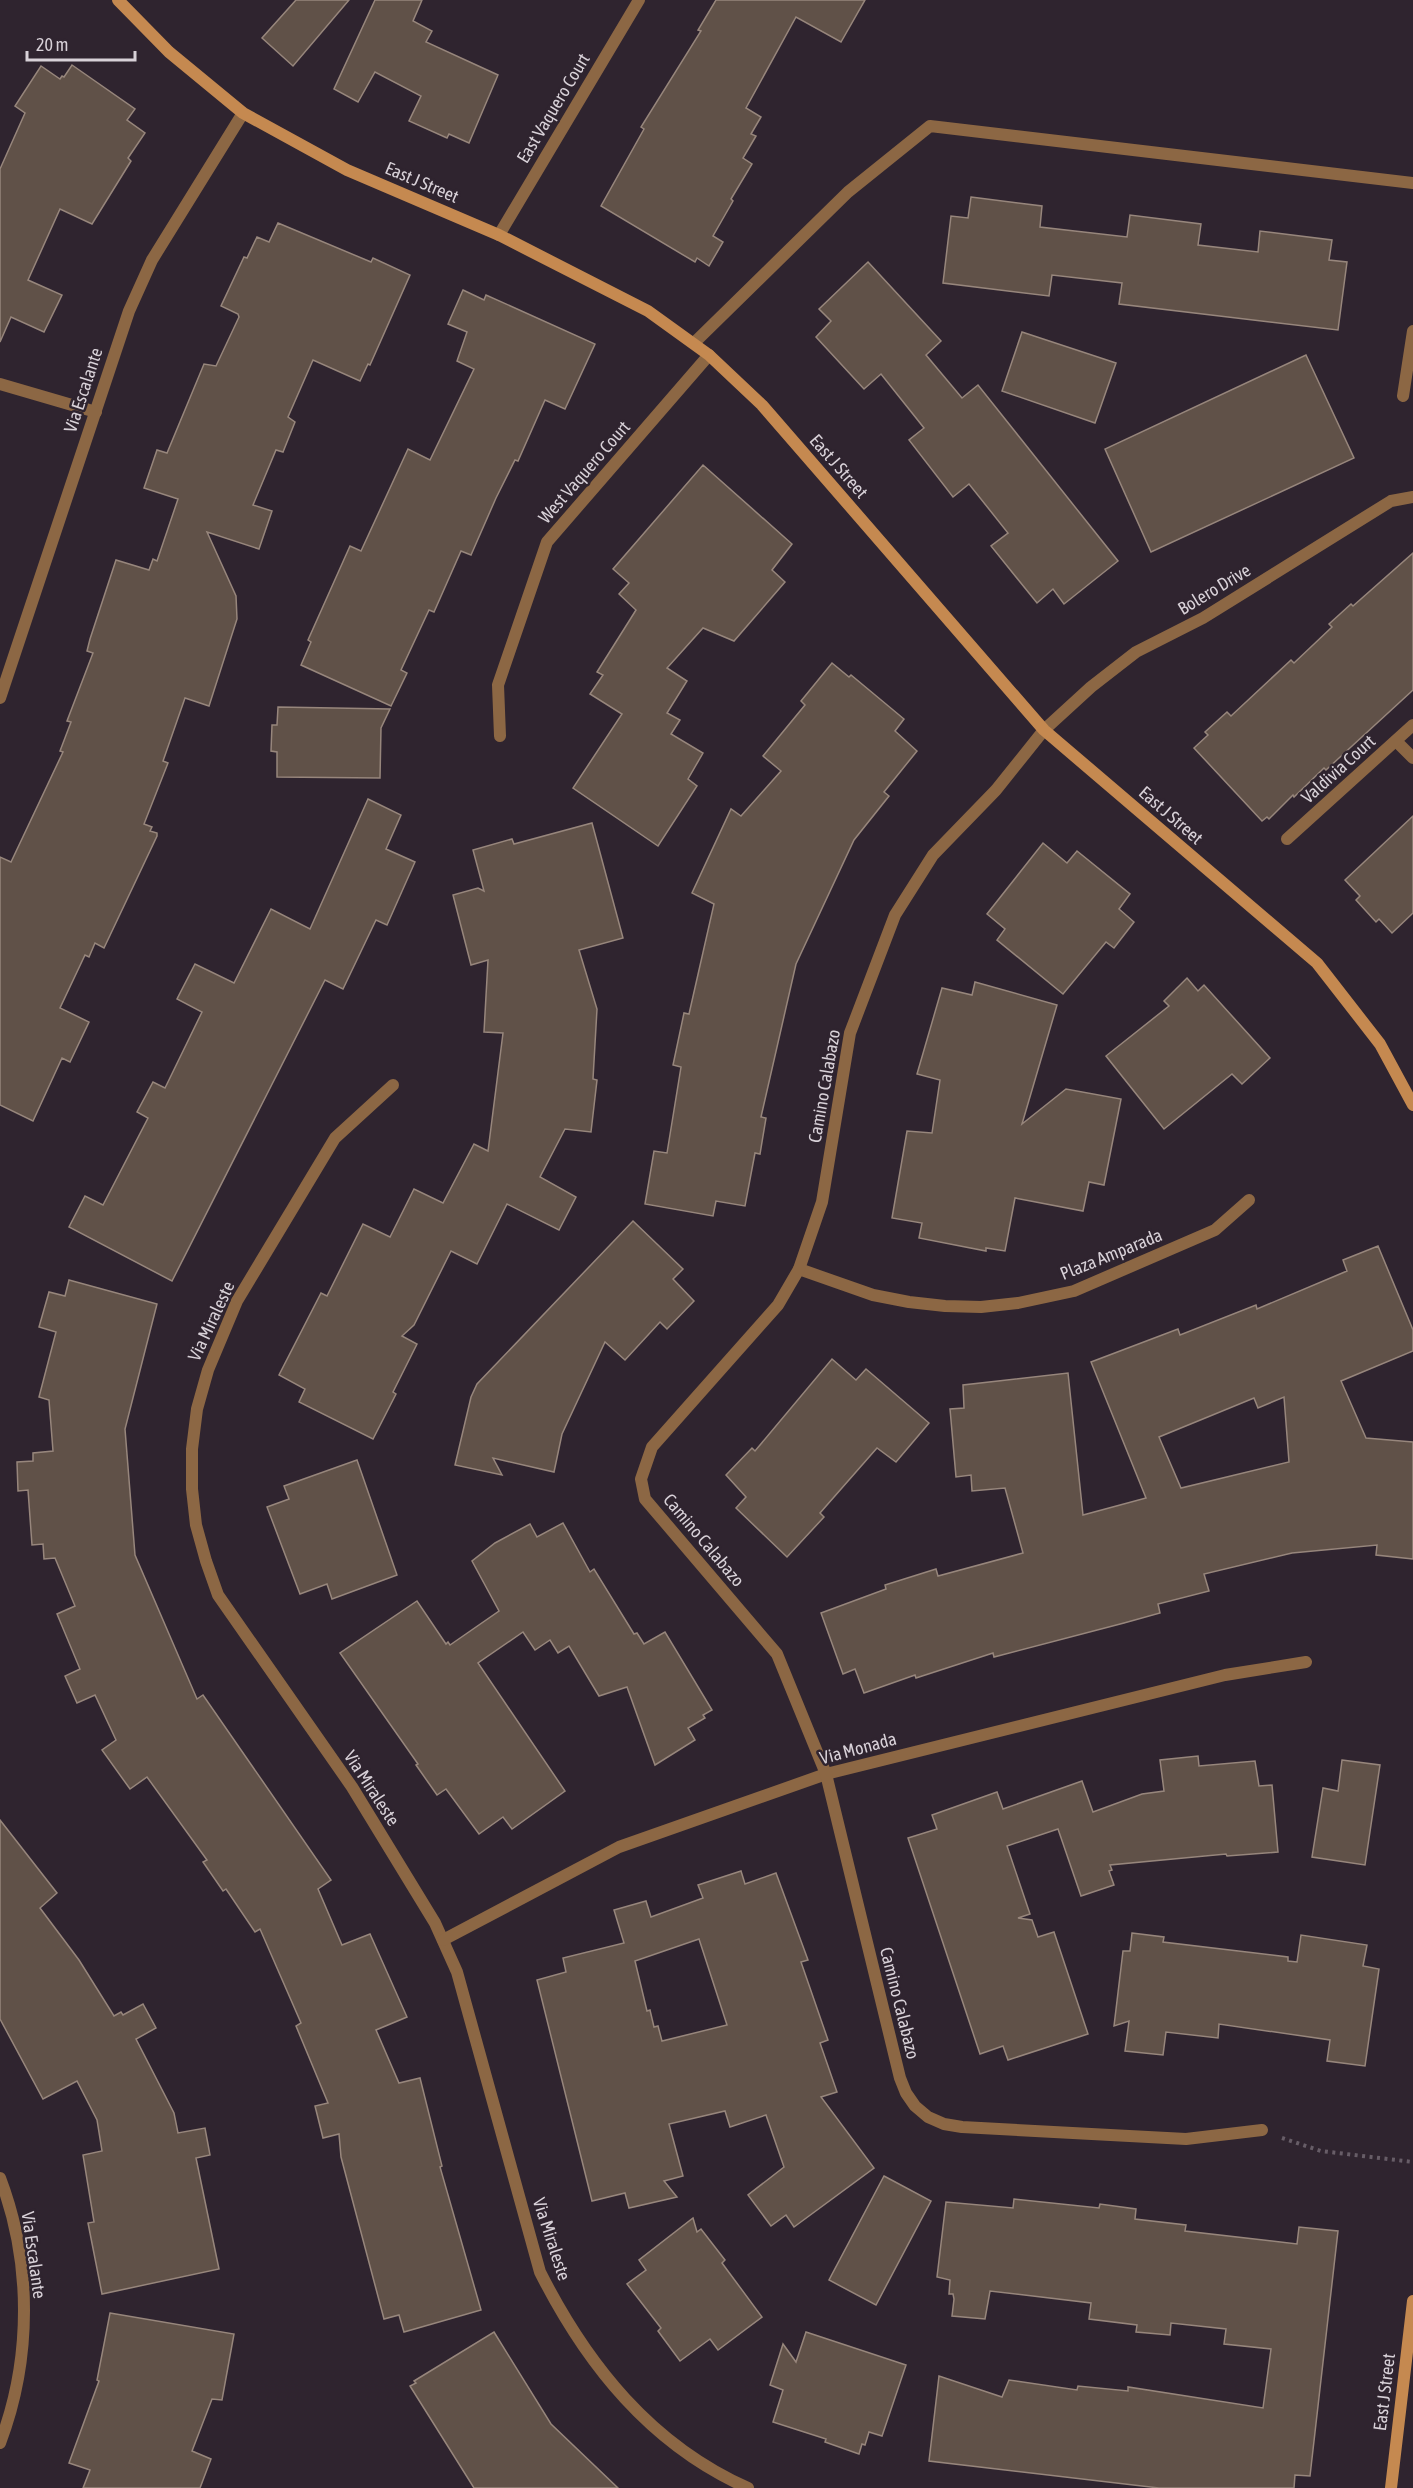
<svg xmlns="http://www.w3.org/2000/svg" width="1413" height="2488" font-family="'Asap Condensed',sans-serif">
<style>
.building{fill:#605148;stroke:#97867c;stroke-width:1.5;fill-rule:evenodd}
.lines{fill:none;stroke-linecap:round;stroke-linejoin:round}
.path{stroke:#675d67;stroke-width:4;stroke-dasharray:3 4.5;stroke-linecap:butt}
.lane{stroke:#8c6744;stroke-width:12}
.street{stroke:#8c6744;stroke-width:12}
.secondary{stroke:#c58950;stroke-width:12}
.labels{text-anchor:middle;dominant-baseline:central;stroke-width:5;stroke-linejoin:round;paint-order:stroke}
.street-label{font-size:18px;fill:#d8d1d8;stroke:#2f242f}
</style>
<rect width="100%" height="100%" fill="#2f242f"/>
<g class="building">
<path d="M 296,0 L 349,0 L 293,66 L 262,38 Z"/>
<path d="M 375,0 L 422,0 L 413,21 L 432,31 L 426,42 L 498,75 L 469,143 L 449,134 L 447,138 L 409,121 L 421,96 L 375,72 L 358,102 L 334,89 Z"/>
<path d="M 716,0 L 865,0 L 841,42 L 796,17 L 746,108 L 761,117 L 751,134 L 756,136 L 743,158 L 752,164 L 731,199 L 733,201 L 713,236 L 723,242 L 709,266 L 697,258 L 695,262 L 601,206 L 644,129 L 641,127 L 701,31 L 698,30 Z"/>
<path d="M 72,65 L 135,109 L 127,120 L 145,133 L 128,158 L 131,161 L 92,224 L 60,209 L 28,280 L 62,295 L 44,332 L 11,317 L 0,342 L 0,169 L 25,113 L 15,106 L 41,66 L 60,79 L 62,76 L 64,77 Z"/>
<path d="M 971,197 L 1042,206 L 1040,227 L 1127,237 L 1130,215 L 1201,224 L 1198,245 L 1258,252 L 1260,231 L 1332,240 L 1329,260 L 1347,262 L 1338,330 L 1119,304 L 1122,283 L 1052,275 L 1049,296 L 943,283 L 951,216 L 968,218 Z"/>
<path d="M 278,223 L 371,262 L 373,258 L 410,275 L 370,365 L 368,364 L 360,381 L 313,360 L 288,417 L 295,422 L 283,452 L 276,450 L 253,505 L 272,511 L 259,549 L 207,532 L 236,596 L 237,619 L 209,706 L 185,698 L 163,761 L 168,763 L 144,824 L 152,827 L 150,831 L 157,833 L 157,836 L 104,948 L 95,943 L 89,957 L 85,955 L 60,1008 L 89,1022 L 70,1062 L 62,1058 L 33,1121 L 0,1105 L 0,857 L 11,862 L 63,752 L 60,751 L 71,722 L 67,721 L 93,653 L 87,651 L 90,639 L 116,560 L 149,570 L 153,559 L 157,561 L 178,499 L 144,488 L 157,450 L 167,453 L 204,364 L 216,366 L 239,317 L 238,314 L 221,306 L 244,257 L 247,258 L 257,237 L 269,242 Z"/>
<path d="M 868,262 L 941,341 L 926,355 L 962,398 L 978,385 L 1118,561 L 1064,604 L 1053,589 L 1037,603 L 991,546 L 1008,533 L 969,484 L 953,497 L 909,440 L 924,428 L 881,374 L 864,389 L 816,337 L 831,321 L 819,309 Z"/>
<path d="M 463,290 L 484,300 L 486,295 L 595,344 L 565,409 L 545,400 L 518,461 L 515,460 L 496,498 L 471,555 L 461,551 L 434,612 L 429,610 L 401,670 L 407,673 L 391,706 L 301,665 L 311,642 L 308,640 L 350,546 L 361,551 L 408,449 L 430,460 L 474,369 L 457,361 L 467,332 L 448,324 Z"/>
<path d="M 1022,332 L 1116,363 L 1095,423 L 1002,391 Z"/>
<path d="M 1306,355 L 1354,458 L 1151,552 L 1105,449 Z"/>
<path d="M 703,465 L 792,544 L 772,570 L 785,582 L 734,641 L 703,628 L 667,668 L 687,681 L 667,713 L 680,720 L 671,734 L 703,753 L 688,779 L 697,786 L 658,846 L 573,788 L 622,714 L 590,694 L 603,675 L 597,672 L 636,610 L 619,594 L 629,583 L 613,569 Z"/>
<path d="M 1413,553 L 1413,690 L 1339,758 L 1326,770 L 1324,768 L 1294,797 L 1293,795 L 1269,819 L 1267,817 L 1262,821 L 1194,748 L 1208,735 L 1205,732 L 1227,712 L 1231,716 L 1291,660 L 1294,663 L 1332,627 L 1329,624 L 1351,604 L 1353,606 Z"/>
<path d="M 832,663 L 849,677 L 851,675 L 904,719 L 895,731 L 917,751 L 884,792 L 889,796 L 854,840 L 796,964 L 761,1117 L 766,1118 L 760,1154 L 755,1153 L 745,1206 L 716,1201 L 713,1216 L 645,1204 L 654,1151 L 667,1153 L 681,1067 L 673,1065 L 684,1013 L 689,1014 L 714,904 L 692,893 L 731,809 L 741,816 L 781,771 L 763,756 L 805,705 L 801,701 Z"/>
<path d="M 278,707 L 390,709 L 381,728 L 380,778 L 277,777 L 277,752 L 271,751 L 272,725 L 277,725 Z"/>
<path d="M 368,799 L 401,815 L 386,849 L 415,862 L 387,925 L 376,920 L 343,989 L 325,980 L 172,1281 L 69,1227 L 85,1196 L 103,1205 L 148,1118 L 137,1112 L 153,1082 L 165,1088 L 202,1012 L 177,999 L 195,964 L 234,983 L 271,909 L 310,929 Z"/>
<path d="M 1413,816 L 1413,913 L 1392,933 L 1379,919 L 1376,922 L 1356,900 L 1360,896 L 1345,880 Z"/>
<path d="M 592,823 L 623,938 L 579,950 L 597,1009 L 593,1079 L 597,1080 L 591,1132 L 565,1129 L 540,1177 L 576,1197 L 559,1230 L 507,1204 L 477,1264 L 451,1251 L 414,1325 L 402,1336 L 417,1344 L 393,1392 L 396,1394 L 373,1439 L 299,1402 L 305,1389 L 279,1375 L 321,1293 L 327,1296 L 363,1224 L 390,1237 L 414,1189 L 443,1203 L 474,1144 L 488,1151 L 503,1033 L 484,1032 L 488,960 L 471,965 L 453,895 L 478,888 L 484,891 L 473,850 L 512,839 L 514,844 Z"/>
<path d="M 1043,843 L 1067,863 L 1077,851 L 1130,894 L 1119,909 L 1134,922 L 1114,948 L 1106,942 L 1063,994 L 997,940 L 1005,929 L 987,914 Z"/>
<path d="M 1187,978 L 1198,991 L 1204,985 L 1270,1058 L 1242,1084 L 1232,1074 L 1164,1129 L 1106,1056 L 1169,1006 L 1164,1001 Z"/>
<path d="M 975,982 L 1057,1005 L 1022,1124 L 1066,1089 L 1121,1099 L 1104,1185 L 1089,1182 L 1083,1211 L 1015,1198 L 1005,1251 L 986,1248 L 986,1251 L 919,1238 L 922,1223 L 892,1218 L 907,1131 L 932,1133 L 940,1080 L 917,1074 L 942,988 L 972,995 Z"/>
<path d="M 633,1221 L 683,1269 L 673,1279 L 694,1301 L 667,1329 L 660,1322 L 625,1360 L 605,1342 L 562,1434 L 554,1472 L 493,1458 L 502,1475 L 455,1465 L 471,1397 L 477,1384 Z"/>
<path d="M 1378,1246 L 1413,1330 L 1413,1351 L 1341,1381 L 1366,1438 L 1413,1442 L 1413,1559 L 1376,1555 L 1377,1545 L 1292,1553 L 1204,1574 L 1209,1591 L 1158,1604 L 1160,1613 L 1124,1623 L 994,1657 L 993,1653 L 916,1678 L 915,1675 L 864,1693 L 855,1669 L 843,1674 L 821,1613 L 886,1589 L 885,1585 L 936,1569 L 938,1576 L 1023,1553 L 1005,1488 L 972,1491 L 971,1475 L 956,1477 L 950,1409 L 964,1408 L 963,1385 L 1068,1373 L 1083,1515 L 1146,1498 L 1091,1362 L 1178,1329 L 1180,1335 L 1256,1305 L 1257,1309 L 1347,1271 L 1343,1260 ZM 1284,1397 L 1289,1462 L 1181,1488 L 1159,1437 L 1254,1398 L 1258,1408 Z"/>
<path d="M 69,1280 L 157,1304 L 125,1429 L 135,1555 L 197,1699 L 203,1695 L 331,1880 L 318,1889 L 342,1945 L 370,1934 L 407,2017 L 376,2030 L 399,2083 L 420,2078 L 442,2166 L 440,2167 L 481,2310 L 404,2332 L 399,2315 L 384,2319 L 341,2157 L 339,2134 L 323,2138 L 315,2106 L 328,2103 L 296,2026 L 301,2023 L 260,1929 L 255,1932 L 226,1889 L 223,1891 L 203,1862 L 207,1860 L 147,1777 L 130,1789 L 102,1750 L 116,1740 L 95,1695 L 77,1703 L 65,1676 L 80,1669 L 57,1614 L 75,1606 L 55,1558 L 44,1559 L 43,1544 L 32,1545 L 28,1490 L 18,1491 L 17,1462 L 33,1461 L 33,1453 L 53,1451 L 49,1400 L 39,1397 L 56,1332 L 39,1327 L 49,1292 L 65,1296 Z"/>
<path d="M 832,1359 L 856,1380 L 866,1369 L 929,1423 L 896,1462 L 877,1448 L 820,1513 L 824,1517 L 787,1557 L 736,1508 L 746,1497 L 726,1475 L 752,1448 L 755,1451 Z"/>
<path d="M 357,1460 L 397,1575 L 332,1599 L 327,1584 L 300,1594 L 267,1507 L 289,1499 L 284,1486 Z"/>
<path d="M 563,1523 L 590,1572 L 594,1569 L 634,1634 L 637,1633 L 644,1644 L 665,1632 L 712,1710 L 703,1715 L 705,1718 L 688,1728 L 695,1740 L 655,1765 L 627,1687 L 599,1696 L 569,1646 L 558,1653 L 550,1640 L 535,1650 L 523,1632 L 478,1663 L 565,1791 L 512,1829 L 503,1817 L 479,1834 L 446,1789 L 437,1795 L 416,1765 L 418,1764 L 340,1653 L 417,1601 L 446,1644 L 448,1642 L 450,1645 L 499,1611 L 472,1561 L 495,1543 L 530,1524 L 537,1537 Z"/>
<path d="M 1198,1756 L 1199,1766 L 1255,1761 L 1259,1786 L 1272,1785 L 1278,1852 L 1227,1856 L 1226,1854 L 1110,1865 L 1112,1870 L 1109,1871 L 1114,1885 L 1081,1896 L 1058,1829 L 1007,1846 L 1030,1914 L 1018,1918 L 1032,1920 L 1038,1937 L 1054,1932 L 1088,2034 L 1008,2060 L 1003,2046 L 980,2054 L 908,1838 L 937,1829 L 932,1815 L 997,1792 L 1003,1809 L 1082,1781 L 1093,1812 L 1142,1794 L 1164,1791 L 1160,1760 Z"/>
<path d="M 1342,1760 L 1380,1765 L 1365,1865 L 1312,1857 L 1323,1788 L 1338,1791 Z"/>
<path d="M 0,1820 L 57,1893 L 40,1908 L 79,1960 L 114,2016 L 121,2012 L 123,2015 L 143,2004 L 156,2028 L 136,2039 L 174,2113 L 178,2133 L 205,2128 L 210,2155 L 196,2158 L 219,2269 L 102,2294 L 88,2223 L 94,2222 L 83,2155 L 102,2151 L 97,2120 L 77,2081 L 43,2099 L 0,2019 Z"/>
<path d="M 741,1871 L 745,1884 L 776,1873 L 808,1960 L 801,1962 L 828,2040 L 820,2043 L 837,2092 L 821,2097 L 874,2168 L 794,2227 L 786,2215 L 771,2226 L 748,2195 L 784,2167 L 766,2115 L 730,2127 L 725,2111 L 669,2124 L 683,2176 L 664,2181 L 677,2197 L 629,2208 L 625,2193 L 592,2201 L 537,1980 L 566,1972 L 563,1958 L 624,1943 L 614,1910 L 646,1901 L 651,1917 L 703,1898 L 698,1885 ZM 699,1939 L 727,2025 L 662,2041 L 658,2026 L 654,2027 L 650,2010 L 647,2011 L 635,1961 Z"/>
<path d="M 1132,1933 L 1164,1937 L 1163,1942 L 1288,1957 L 1288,1961 L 1297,1962 L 1301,1935 L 1367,1945 L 1363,1966 L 1379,1969 L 1365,2066 L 1327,2061 L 1330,2040 L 1219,2024 L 1218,2038 L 1166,2032 L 1163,2055 L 1125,2051 L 1129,2021 L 1114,2026 L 1123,1951 L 1130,1951 Z"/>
<path d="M 884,2176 L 931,2201 L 876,2305 L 829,2280 Z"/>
<path d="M 1014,2199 L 1099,2208 L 1100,2204 L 1136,2209 L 1135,2219 L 1186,2225 L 1185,2231 L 1297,2244 L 1299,2227 L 1338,2231 L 1310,2476 L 1295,2475 L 1294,2488 L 1159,2488 L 929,2461 L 939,2376 L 1002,2397 L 1009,2380 L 1077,2390 L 1078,2386 L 1128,2391 L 1128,2387 L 1263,2408 L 1271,2349 L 1224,2344 L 1226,2329 L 1171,2323 L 1170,2335 L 1136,2332 L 1137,2325 L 1089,2319 L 1091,2303 L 990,2291 L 985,2319 L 952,2316 L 954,2299 L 953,2294 L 949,2294 L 950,2280 L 937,2277 L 946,2202 L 1013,2208 Z"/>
<path d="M 693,2218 L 697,2232 L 701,2229 L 725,2260 L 722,2263 L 762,2317 L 718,2350 L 710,2339 L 680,2361 L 658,2331 L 661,2328 L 627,2284 L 646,2270 L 639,2260 Z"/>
<path d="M 110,2313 L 234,2334 L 222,2400 L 212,2399 L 192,2451 L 211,2459 L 200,2488 L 83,2488 L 90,2470 L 69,2463 L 99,2381 L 97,2380 Z"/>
<path d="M 494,2332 L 551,2424 L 618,2488 L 474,2488 L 410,2386 L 416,2383 L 414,2381 Z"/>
<path d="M 806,2332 L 906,2365 L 882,2436 L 869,2432 L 865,2445 L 862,2444 L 859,2454 L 825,2442 L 826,2439 L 773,2422 L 783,2390 L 770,2385 L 783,2344 L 796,2362 Z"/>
</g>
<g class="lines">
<path class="path" d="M 1282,2138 L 1321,2151 L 1413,2162"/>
<g class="lane">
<path d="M 694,343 L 848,192 L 930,126 L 1413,183"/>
<path d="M 1403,396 L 1413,331"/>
</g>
<g class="street">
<path d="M 499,235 L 639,0"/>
<path d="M 0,384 L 96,412"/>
<path d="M 0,698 L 129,311 L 152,260 L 243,113"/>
<path d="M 500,736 L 498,685 L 547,542 L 709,355"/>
<path d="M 1396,741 L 1413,758"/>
<path d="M 1287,839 L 1413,725"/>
<path d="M 393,1085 L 335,1138 L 237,1301 L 208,1370 L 197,1409 L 192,1449 L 192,1489 L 196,1525 L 206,1561 L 218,1595 L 352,1787 L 435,1923 L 457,1972 L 540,2272 C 587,2365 651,2445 748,2488"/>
<path d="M 799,1269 L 873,1295 L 909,1302 L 945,1306 L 981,1307 L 1018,1303 L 1074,1291 L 1215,1230 L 1249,1200"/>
<path d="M 443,1940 L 619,1847 L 826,1774 L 1225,1675 L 1306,1662"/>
<path d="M 1262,2130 L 1186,2139 L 962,2127 L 944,2124 L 928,2117 L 915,2106 L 906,2093 L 900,2078 L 826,1774 L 777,1654 L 645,1499 L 641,1479 L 652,1447 L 778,1305 L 799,1269 L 822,1202 L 850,1033 L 895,915 L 933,855 L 996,790 L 1044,730 L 1091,687 L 1136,652 L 1203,618 L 1391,501 L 1413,497"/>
<path d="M 0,2178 C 32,2262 32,2359 0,2443"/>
</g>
<g class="secondary">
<path d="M 118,0 L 169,52 L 243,113 L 347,170 L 499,235 L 648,311 L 709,355 L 762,405 L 1044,730 L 1317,963 L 1380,1044 L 1413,1105"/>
<path d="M 1391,2488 L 1413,2301"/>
</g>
</g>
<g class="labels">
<g class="street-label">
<text transform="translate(553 108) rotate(-59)">East Vaquero Court</text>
<text transform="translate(422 182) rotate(23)">East J Street</text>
<text transform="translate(83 390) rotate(-72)">Via Escalante</text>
<text transform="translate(839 466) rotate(49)">East J Street</text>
<text transform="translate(584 472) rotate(-49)">West Vaquero Court</text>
<text transform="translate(1214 589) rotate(-31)">Bolero Drive</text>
<text transform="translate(1338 769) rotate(-42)">Valdivia Court</text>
<text transform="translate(1171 815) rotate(41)">East J Street</text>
<text transform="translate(824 1086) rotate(-80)">Camino Calabazo</text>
<text transform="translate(1111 1254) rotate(-22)">Plaza Amparada</text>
<text transform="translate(211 1321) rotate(-65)">Via Miraleste</text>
<text transform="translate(704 1540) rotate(50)">Camino Calabazo</text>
<text transform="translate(858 1748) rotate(-15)">Via Monada</text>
<text transform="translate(372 1788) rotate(57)">Via Miraleste</text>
<text transform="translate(900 2003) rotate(76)">Camino Calabazo</text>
<text transform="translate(552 2239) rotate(72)">Via Miraleste</text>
<text transform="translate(34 2255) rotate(82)">Via Escalante</text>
<text transform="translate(1384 2392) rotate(-83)">East J Street</text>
</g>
</g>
<path d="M27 51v9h108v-9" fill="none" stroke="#d8d1d8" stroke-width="3"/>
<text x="36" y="51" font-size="18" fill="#d8d1d8" stroke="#2f242f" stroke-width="4.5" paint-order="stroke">20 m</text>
</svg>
